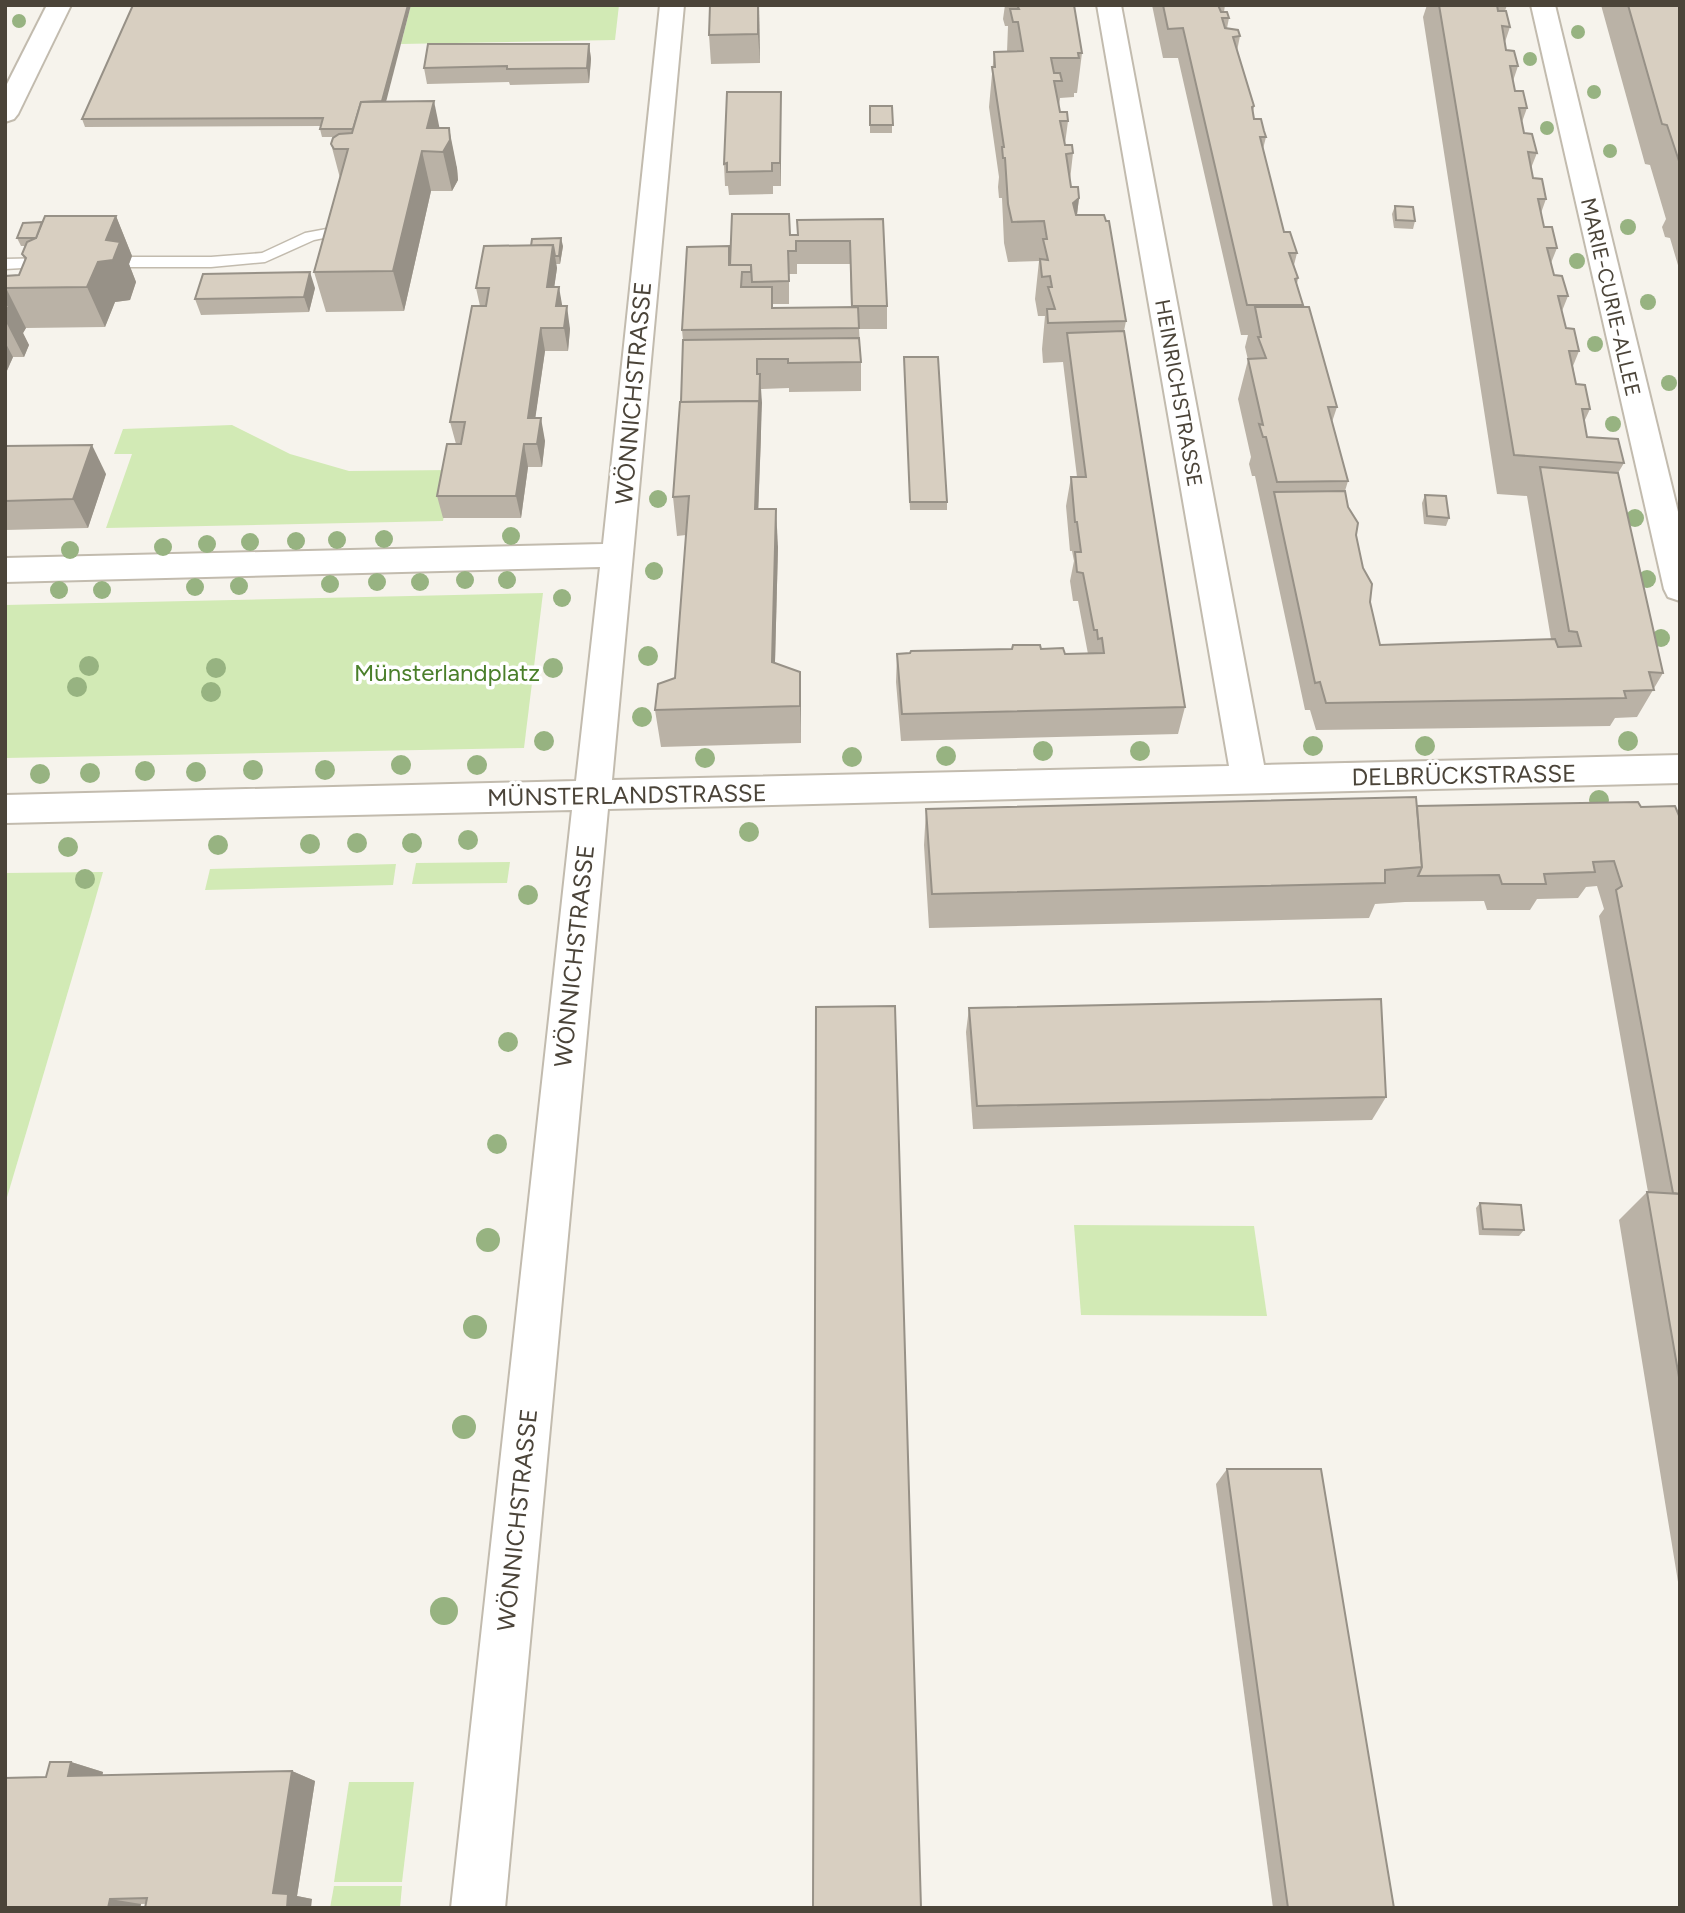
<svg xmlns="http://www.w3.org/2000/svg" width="1685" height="1913" font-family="Figtree,sans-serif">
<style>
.green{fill:#d2eab5}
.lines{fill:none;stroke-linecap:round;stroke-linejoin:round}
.service-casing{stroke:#c2bbae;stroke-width:3}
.minor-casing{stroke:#c2bbae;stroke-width:4}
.tertiary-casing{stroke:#c2bbae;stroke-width:4}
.service{fill:#fff;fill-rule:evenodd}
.minor{fill:#fff;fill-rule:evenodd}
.tertiary{fill:#fff;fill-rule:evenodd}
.tree{fill:#97b381}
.wall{fill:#bab2a6;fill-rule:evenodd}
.shaded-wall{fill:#979187}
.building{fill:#d8cfc1;stroke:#979187;stroke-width:2}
.labels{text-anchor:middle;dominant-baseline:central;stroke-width:7;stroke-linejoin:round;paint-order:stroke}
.far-street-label{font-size:21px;fill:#4b4439;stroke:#fff}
.street-label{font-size:24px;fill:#4b4439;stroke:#fff}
.park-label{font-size:24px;fill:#4a7f2a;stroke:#fff}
</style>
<rect width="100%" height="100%" fill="#f6f3ec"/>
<g class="green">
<path d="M 411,5 L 619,5 L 615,40 L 401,44 Z"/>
<path d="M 232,425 L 290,454 L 349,471 L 452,470 L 443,521 L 106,528 L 132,454 L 114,454 L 123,429 Z"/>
<path d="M 543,593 L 524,748 L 5,758 L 5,605 Z"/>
<path d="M 510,862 L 507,883 L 412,884 L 416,863 Z"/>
<path d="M 396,864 L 393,885 L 205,890 L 210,869 Z"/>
<path d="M 103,872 L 91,914 L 5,1204 L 5,873 Z"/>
<path d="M 1074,1225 L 1254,1226 L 1267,1316 L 1081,1315 Z"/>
<path d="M 349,1782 L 414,1782 L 402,1882 L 334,1882 Z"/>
<path d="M 334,1886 L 402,1886 L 400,1908 L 330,1908 Z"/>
</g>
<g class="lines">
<g class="service-casing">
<g id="service">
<path d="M 348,225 L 355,229 L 353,232 L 314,240 L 265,262 L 211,267 L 130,267 L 122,262 L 130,257 L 211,257 L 262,253 L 305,233 Z"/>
<path d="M 52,258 L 60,263 L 57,266 L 5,269 L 5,259 Z"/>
</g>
</g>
<g class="minor-casing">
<g id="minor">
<path d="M 660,5 L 684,5 L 612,780 L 1229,766 L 1097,5 L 1121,5 L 1264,765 L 1680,755 L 1680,783 L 608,809 L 505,1908 L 451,1908 L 572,810 L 5,823 L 5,795 L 576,781 L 600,567 L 5,582 L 5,558 L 603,544 Z"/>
<path d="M 1531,5 L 1555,5 L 1680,520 L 1680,601 L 1668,597 L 1664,589 Z"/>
</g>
</g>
<g class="tertiary-casing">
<path id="tertiary" d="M 47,5 L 71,5 L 18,114 L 14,119 L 5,122 L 5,88 Z"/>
</g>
<use href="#service" class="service"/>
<use href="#minor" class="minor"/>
<use href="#tertiary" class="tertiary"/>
</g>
<g class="tree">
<circle cx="19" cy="21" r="7"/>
<circle cx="1578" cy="32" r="7"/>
<circle cx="1530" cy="59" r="7"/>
<circle cx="1594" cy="92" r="7"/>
<circle cx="1547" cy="128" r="7"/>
<circle cx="1610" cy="151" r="7"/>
<circle cx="1628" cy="227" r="8"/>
<circle cx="1577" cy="261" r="8"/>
<circle cx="1648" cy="302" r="8"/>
<circle cx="1595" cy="344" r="8"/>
<circle cx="1669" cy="383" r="8"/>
<circle cx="1613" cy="424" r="8"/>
<circle cx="658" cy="499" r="9"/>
<circle cx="1635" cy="518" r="9"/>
<circle cx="511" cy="536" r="9"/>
<circle cx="384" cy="539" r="9"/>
<circle cx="337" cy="540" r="9"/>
<circle cx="296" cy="541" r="9"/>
<circle cx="250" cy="542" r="9"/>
<circle cx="207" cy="544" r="9"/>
<circle cx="163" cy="547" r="9"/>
<circle cx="70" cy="550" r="9"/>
<circle cx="654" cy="571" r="9"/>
<circle cx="1647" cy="579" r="9"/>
<circle cx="465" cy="580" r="9"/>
<circle cx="507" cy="580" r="9"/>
<circle cx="377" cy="582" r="9"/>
<circle cx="420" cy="582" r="9"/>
<circle cx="330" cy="584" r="9"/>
<circle cx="239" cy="586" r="9"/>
<circle cx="195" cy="587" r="9"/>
<circle cx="59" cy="590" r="9"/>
<circle cx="102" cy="590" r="9"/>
<circle cx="562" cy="598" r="9"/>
<circle cx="1661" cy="638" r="9"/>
<circle cx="648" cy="656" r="10"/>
<circle cx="89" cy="666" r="10"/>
<circle cx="216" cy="668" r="10"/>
<circle cx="553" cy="668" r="10"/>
<circle cx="77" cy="687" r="10"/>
<circle cx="211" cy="692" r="10"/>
<circle cx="642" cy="717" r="10"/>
<circle cx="544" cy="741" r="10"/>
<circle cx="1628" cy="741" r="10"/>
<circle cx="1313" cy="746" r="10"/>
<circle cx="1425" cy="746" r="10"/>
<circle cx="1043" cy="751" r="10"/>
<circle cx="1140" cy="751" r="10"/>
<circle cx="946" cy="756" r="10"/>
<circle cx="852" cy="757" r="10"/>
<circle cx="705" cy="758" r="10"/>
<circle cx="401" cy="765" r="10"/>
<circle cx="477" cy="765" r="10"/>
<circle cx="253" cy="770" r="10"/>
<circle cx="325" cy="770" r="10"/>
<circle cx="145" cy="771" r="10"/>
<circle cx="196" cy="772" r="10"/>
<circle cx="90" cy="773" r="10"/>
<circle cx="40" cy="774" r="10"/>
<circle cx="1599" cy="800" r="10"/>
<circle cx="749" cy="832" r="10"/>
<circle cx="468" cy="840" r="10"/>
<circle cx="357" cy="843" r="10"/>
<circle cx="412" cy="843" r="10"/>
<circle cx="310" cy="844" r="10"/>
<circle cx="218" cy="845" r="10"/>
<circle cx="68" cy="847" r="10"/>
<circle cx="85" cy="879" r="10"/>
<circle cx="528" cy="895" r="10"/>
<circle cx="508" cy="1042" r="10"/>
<circle cx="497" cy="1144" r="10"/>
<circle cx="488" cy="1240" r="12"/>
<circle cx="475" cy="1327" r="12"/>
<circle cx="464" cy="1427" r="12"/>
<circle cx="444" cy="1611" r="14"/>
</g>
<g class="wall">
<path d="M 710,5 L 759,5 L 760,63 L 711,64 L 709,35 Z"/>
<path d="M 1005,5 L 1074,5 L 1082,53 L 1077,93 L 1074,93 L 1074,97 L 1060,98 L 1059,107 L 1060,112 L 1068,121 L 1065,144 L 1073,153 L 1070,180 L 1071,187 L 1079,198 L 1077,215 L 1126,321 L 1124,331 L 1185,707 L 1178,734 L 901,741 L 896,682 L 897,654 L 1041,649 L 1065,654 L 1088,654 L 1078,601 L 1073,601 L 1070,581 L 1074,561 L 1072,551 L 1070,551 L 1066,506 L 1071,477 L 1077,477 L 1063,362 L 1043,363 L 1042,349 L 1045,316 L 1038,316 L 1035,299 L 1039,261 L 1008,262 L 1004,243 L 1002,198 L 999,198 L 998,187 L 999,177 L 989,107 L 994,52 L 1007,52 L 1008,26 L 1005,26 L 1003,19 Z"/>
<path d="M 1152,5 L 1225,5 L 1224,12 L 1229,18 L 1227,28 L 1240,36 L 1237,51 L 1254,106 L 1253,112 L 1254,119 L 1266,137 L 1263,149 L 1284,232 L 1297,253 L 1294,265 L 1298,278 L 1297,284 L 1303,305 L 1302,307 L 1337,407 L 1332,422 L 1348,481 L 1345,491 L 1380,645 L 1551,639 L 1527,496 L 1497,494 L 1423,17 L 1427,5 L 1507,5 L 1505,11 L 1510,27 L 1505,42 L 1506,50 L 1518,66 L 1513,81 L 1515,91 L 1527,108 L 1522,122 L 1524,133 L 1537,153 L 1531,168 L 1533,178 L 1546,199 L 1541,213 L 1544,227 L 1557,248 L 1551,263 L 1554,275 L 1568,296 L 1562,311 L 1566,328 L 1579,351 L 1573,366 L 1576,384 L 1590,409 L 1584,422 L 1587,437 L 1624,463 L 1618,473 L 1663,673 L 1637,717 L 1615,718 L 1610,726 L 1316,730 L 1310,710 L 1305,710 L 1255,476 L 1252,476 L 1249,464 L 1251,457 L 1238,399 L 1248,360 L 1245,347 L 1248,335 L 1241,335 L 1178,58 L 1163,58 Z"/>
<path d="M 1601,5 L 1680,5 L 1680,272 L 1670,238 L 1665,237 L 1662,227 L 1666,219 L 1650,165 L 1645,164 Z"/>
<path d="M 589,44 L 591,59 L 589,83 L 510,85 L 509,82 L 427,84 L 424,68 Z"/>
<path d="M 386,101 L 440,128 L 457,168 L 458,180 L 452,191 L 431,191 L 404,311 L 326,312 L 314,272 L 340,178 L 331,144 L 334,137 L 322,137 L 320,129 L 321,126 L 85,127 L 82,119 Z"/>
<rect x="870" y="106" width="22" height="27"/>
<path d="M 781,115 L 781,186 L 773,186 L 773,194 L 729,195 L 728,186 L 725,186 L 724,164 Z"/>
<path d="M 1395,206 L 1415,221 L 1413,229 L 1394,228 L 1392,214 Z"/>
<path d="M 116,216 L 132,256 L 129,264 L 136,282 L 130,300 L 115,302 L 105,327 L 26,328 L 23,333 L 29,345 L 24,357 L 13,357 L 5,375 L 5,276 L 19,275 L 25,261 L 22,254 L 25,246 L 21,246 L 17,238 L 42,222 Z"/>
<path d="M 883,219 L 887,306 L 887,329 L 859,329 L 861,362 L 861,391 L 789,392 L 789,388 L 761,389 L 761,440 L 758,509 L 778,547 L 775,663 L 800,672 L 801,743 L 661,747 L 655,710 L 675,678 L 686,535 L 677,536 L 673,497 L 681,402 L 683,340 L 682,330 L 730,263 L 790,235 L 798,235 ZM 797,264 L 850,264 L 851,307 L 773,308 L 773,304 L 789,304 L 789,274 L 797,274 Z"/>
<path d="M 563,246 L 560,264 L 556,264 L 557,268 L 554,287 L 570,329 L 568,351 L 545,351 L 535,418 L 545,441 L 542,467 L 528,467 L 521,518 L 443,518 L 437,496 L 456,444 L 450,422 L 480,306 L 476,288 Z"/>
<path d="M 315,288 L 309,312 L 201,315 L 195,299 Z"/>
<path d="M 904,357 L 947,502 L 947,510 L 910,510 Z"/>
<path d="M 5,446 L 106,474 L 88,528 L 5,530 Z"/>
<path d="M 1425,495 L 1449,518 L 1446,526 L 1424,524 L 1422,503 Z"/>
<path d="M 1417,806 L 1641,807 L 1680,818 L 1680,1594 L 1619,1220 L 1647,1192 L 1648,1192 L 1599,916 L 1604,909 L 1597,886 L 1586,887 L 1578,898 L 1537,899 L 1530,910 L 1487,910 L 1484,901 L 1405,902 L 1375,904 L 1369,918 L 929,928 L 924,845 L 926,809 Z"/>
<path d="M 969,1008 L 1386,1097 L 1372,1120 L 973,1129 L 966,1032 Z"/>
<path d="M 1480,1203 L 1524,1230 L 1519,1236 L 1479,1235 L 1476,1208 Z"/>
<path d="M 1227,1469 L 1394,1908 L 1273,1908 L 1216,1484 Z"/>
<path d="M 71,1762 L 103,1772 L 102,1776 L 292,1771 L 315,1781 L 297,1896 L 312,1899 L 141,1904 L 140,1908 L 5,1908 L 46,1777 Z"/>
</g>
<g class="shaded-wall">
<path d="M 408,5 L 411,5 L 377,137 L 375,129 Z"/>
<path d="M 758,5 L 759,5 L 760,63 L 758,34 Z"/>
<path d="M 589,44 L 591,59 L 589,83 L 587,68 Z"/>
<path d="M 781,92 L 781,186 L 780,163 Z"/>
<path d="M 434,101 L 442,140 L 427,128 Z"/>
<path d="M 449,128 L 457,168 L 458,180 L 452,191 L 443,152 Z"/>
<path d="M 422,151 L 431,191 L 404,311 L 393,271 Z"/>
<path d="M 1079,198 L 1074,238 L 1073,203 Z"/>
<path d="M 116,216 L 132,256 L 129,264 L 136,282 L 130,300 L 115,302 L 105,327 L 87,287 Z"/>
<path d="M 561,238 L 563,246 L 560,264 L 559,256 Z"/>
<path d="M 553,245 L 557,268 L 551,310 L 547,287 Z"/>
<path d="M 310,272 L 315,288 L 309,312 L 304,297 Z"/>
<path d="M 559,287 L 563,310 L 560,329 L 556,306 Z"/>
<path d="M 6,288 L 26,328 L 23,333 L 29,345 L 24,357 L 5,320 L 5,290 Z"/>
<path d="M 567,306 L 570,329 L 568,351 L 564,328 Z"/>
<path d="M 541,328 L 545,351 L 532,441 L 528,418 Z"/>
<path d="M 5,342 L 13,357 L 5,375 Z"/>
<path d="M 760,374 L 762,403 L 757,547 L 755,509 Z"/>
<path d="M 541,418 L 545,441 L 542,467 L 537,444 Z"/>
<path d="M 524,444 L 528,467 L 521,518 L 516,496 Z"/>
<path d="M 92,445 L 106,474 L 88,528 L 73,499 Z"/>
<path d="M 776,509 L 778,547 L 774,699 L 772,662 Z"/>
<path d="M 800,672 L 801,710 L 801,743 L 800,706 Z"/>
<path d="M 71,1762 L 103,1772 L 100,1786 L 68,1776 Z"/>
<path d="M 292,1771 L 315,1781 L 297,1896 L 312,1899 L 311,1908 L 287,1908 L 273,1893 Z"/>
<path d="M 110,1899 L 141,1904 L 140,1908 L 108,1908 Z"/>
</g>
<g class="building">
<path d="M 133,5 L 408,5 L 382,101 L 361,102 L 353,129 L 320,129 L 323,118 L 82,119 Z"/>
<path d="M 710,5 L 758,5 L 758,34 L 709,35 Z"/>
<path d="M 1017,5 L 1074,5 L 1082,53 L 1078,53 L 1079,58 L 1051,58 L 1054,73 L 1060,73 L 1062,81 L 1054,81 L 1060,112 L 1067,112 L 1068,121 L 1060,121 L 1065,145 L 1072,145 L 1073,153 L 1066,154 L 1071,187 L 1078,187 L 1079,198 L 1073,203 L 1076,215 L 1104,215 L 1106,221 L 1109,221 L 1126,321 L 1048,323 L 1047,309 L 1055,309 L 1048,287 L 1052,287 L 1050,276 L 1042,277 L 1040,259 L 1048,260 L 1043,239 L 1047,239 L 1044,221 L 1012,222 L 1008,204 L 1005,158 L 1003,158 L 1002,147 L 1004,147 L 992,67 L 995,67 L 994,52 L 1023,51 L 1018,22 L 1013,22 L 1010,9 L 1019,9 Z"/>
<path d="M 1163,5 L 1218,5 L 1221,12 L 1227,12 L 1229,18 L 1222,18 L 1225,28 L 1238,30 L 1240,36 L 1233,37 L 1254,106 L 1252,107 L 1254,119 L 1261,119 L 1264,131 L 1266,137 L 1260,137 L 1284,232 L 1290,232 L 1297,253 L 1289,253 L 1298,278 L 1295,279 L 1303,305 L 1247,305 L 1183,28 L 1168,29 Z"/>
<path d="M 1439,5 L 1497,5 L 1498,11 L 1506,11 L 1510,27 L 1502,26 L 1506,50 L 1514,51 L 1518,66 L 1510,66 L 1515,91 L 1523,91 L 1527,108 L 1519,108 L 1524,133 L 1532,134 L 1537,153 L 1528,152 L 1533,178 L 1542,179 L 1546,199 L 1538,199 L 1544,227 L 1552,227 L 1557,248 L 1547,248 L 1554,275 L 1562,276 L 1568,296 L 1558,296 L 1566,328 L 1574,329 L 1579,351 L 1569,351 L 1576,384 L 1585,385 L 1590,409 L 1582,409 L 1587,437 L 1618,439 L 1624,463 L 1514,455 Z"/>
<path d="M 1628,5 L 1680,5 L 1680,164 L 1667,125 L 1662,124 Z"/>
<path d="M 428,44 L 589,44 L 587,68 L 507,69 L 507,66 L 424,68 Z"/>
<path d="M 727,92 L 781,92 L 780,163 L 772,163 L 772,171 L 727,172 L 727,163 L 724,164 Z"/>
<path d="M 434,101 L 427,128 L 449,128 L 450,140 L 443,152 L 422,151 L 393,271 L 314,272 L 348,149 L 334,149 L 331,144 L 333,138 L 339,134 L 352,133 L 361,102 Z"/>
<path d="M 870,106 L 892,106 L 893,125 L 870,125 Z"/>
<path d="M 1395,206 L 1413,207 L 1415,221 L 1396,220 Z"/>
<path d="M 732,214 L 789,214 L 790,235 L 798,235 L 797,220 L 883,219 L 887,306 L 852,306 L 850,241 L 796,241 L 796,251 L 788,251 L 789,281 L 752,282 L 751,265 L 730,265 Z"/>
<path d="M 45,216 L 116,216 L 106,240 L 120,242 L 113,260 L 98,262 L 87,287 L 6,288 L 5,290 L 5,276 L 19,275 L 26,258 L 22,254 L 27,242 L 36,238 Z"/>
<path d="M 42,222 L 36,238 L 17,238 L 23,223 Z"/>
<path d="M 561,238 L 559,256 L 555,256 L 553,245 L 531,246 L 532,239 Z"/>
<path d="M 553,245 L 547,287 L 559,287 L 556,306 L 567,306 L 564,328 L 541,328 L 528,418 L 541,418 L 537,444 L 524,444 L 516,496 L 437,496 L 447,444 L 461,444 L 465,422 L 450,422 L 472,306 L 486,306 L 489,288 L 476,288 L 484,246 Z"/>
<path d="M 729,246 L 729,265 L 751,265 L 751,272 L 742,272 L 741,287 L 772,287 L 772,308 L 858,307 L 859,328 L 682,330 L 687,247 Z"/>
<path d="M 310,272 L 304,297 L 195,299 L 203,274 Z"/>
<path d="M 5,305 L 9,305 L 5,315 Z"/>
<path d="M 1255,307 L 1309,307 L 1337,407 L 1328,407 L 1348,481 L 1277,482 L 1266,437 L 1263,437 L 1259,424 L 1263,425 L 1248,359 L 1266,358 L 1258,337 L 1261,337 Z"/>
<path d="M 1124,331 L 1185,707 L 902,714 L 897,654 L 910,653 L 911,651 L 1012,649 L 1013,645 L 1040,645 L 1041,649 L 1063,648 L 1065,654 L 1104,653 L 1102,638 L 1098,639 L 1097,630 L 1094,630 L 1083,573 L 1077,572 L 1075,552 L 1081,552 L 1077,522 L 1075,522 L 1071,477 L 1086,477 L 1067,333 Z"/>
<path d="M 859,338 L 861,362 L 788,363 L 788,359 L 757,359 L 757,374 L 760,374 L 759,411 L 759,401 L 681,402 L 683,340 Z"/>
<path d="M 904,357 L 938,357 L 947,502 L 910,502 Z"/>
<path d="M 759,401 L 755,509 L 776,509 L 772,662 L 800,672 L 800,706 L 655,710 L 658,684 L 675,678 L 689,496 L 673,497 L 680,402 Z"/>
<path d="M 92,445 L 73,499 L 5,501 L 5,446 Z"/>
<path d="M 1540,467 L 1618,473 L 1663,673 L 1649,672 L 1654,690 L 1624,691 L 1626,698 L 1326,703 L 1320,682 L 1315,683 L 1274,492 L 1345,491 L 1348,507 L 1358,523 L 1356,535 L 1363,568 L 1372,584 L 1370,602 L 1380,645 L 1555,639 L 1558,647 L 1581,646 L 1577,632 L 1569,631 Z"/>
<path d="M 1425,495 L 1446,496 L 1449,518 L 1427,516 Z"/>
<path d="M 1416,797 L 1422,867 L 1385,870 L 1385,883 L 932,894 L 926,809 Z"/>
<path d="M 1638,802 L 1641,807 L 1675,806 L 1680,818 L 1680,1194 L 1673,1193 L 1616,890 L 1622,886 L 1614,861 L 1593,862 L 1595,872 L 1544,874 L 1546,884 L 1502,884 L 1499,875 L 1418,876 L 1422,867 L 1417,806 Z"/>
<path d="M 1381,999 L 1386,1097 L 977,1106 L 969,1008 Z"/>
<path d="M 895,1006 L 921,1908 L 813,1908 L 816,1007 Z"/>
<path d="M 1647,1192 L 1680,1194 L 1680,1383 Z"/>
<path d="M 1480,1203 L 1521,1205 L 1524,1230 L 1483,1229 Z"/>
<path d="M 1227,1469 L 1321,1469 L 1394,1908 L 1288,1908 Z"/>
<path d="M 50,1762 L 71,1762 L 68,1776 L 292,1771 L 273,1893 L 288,1894 L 287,1908 L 145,1908 L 147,1898 L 110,1899 L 108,1908 L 5,1908 L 5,1778 L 46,1777 Z"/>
</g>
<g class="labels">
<g class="far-street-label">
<text transform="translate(1611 297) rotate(77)">MARIE-CURIE-ALLEE</text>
<text transform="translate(1179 393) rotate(80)">HEINRICHSTRASSE</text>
</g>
<g class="street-label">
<text transform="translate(633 393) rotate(-85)">WÖNNICHSTRASSE</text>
<text transform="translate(1464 775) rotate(-1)">DELBRÜCKSTRASSE</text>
<text transform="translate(627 795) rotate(-1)">MÜNSTERLANDSTRASSE</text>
<text transform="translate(574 956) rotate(-84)">WÖNNICHSTRASSE</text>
<text transform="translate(517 1520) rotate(-84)">WÖNNICHSTRASSE</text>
</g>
<g class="park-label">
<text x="447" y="672">Münsterlandplatz</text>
</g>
</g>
<rect width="1685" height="1913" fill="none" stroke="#4b4439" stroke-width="14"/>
</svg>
